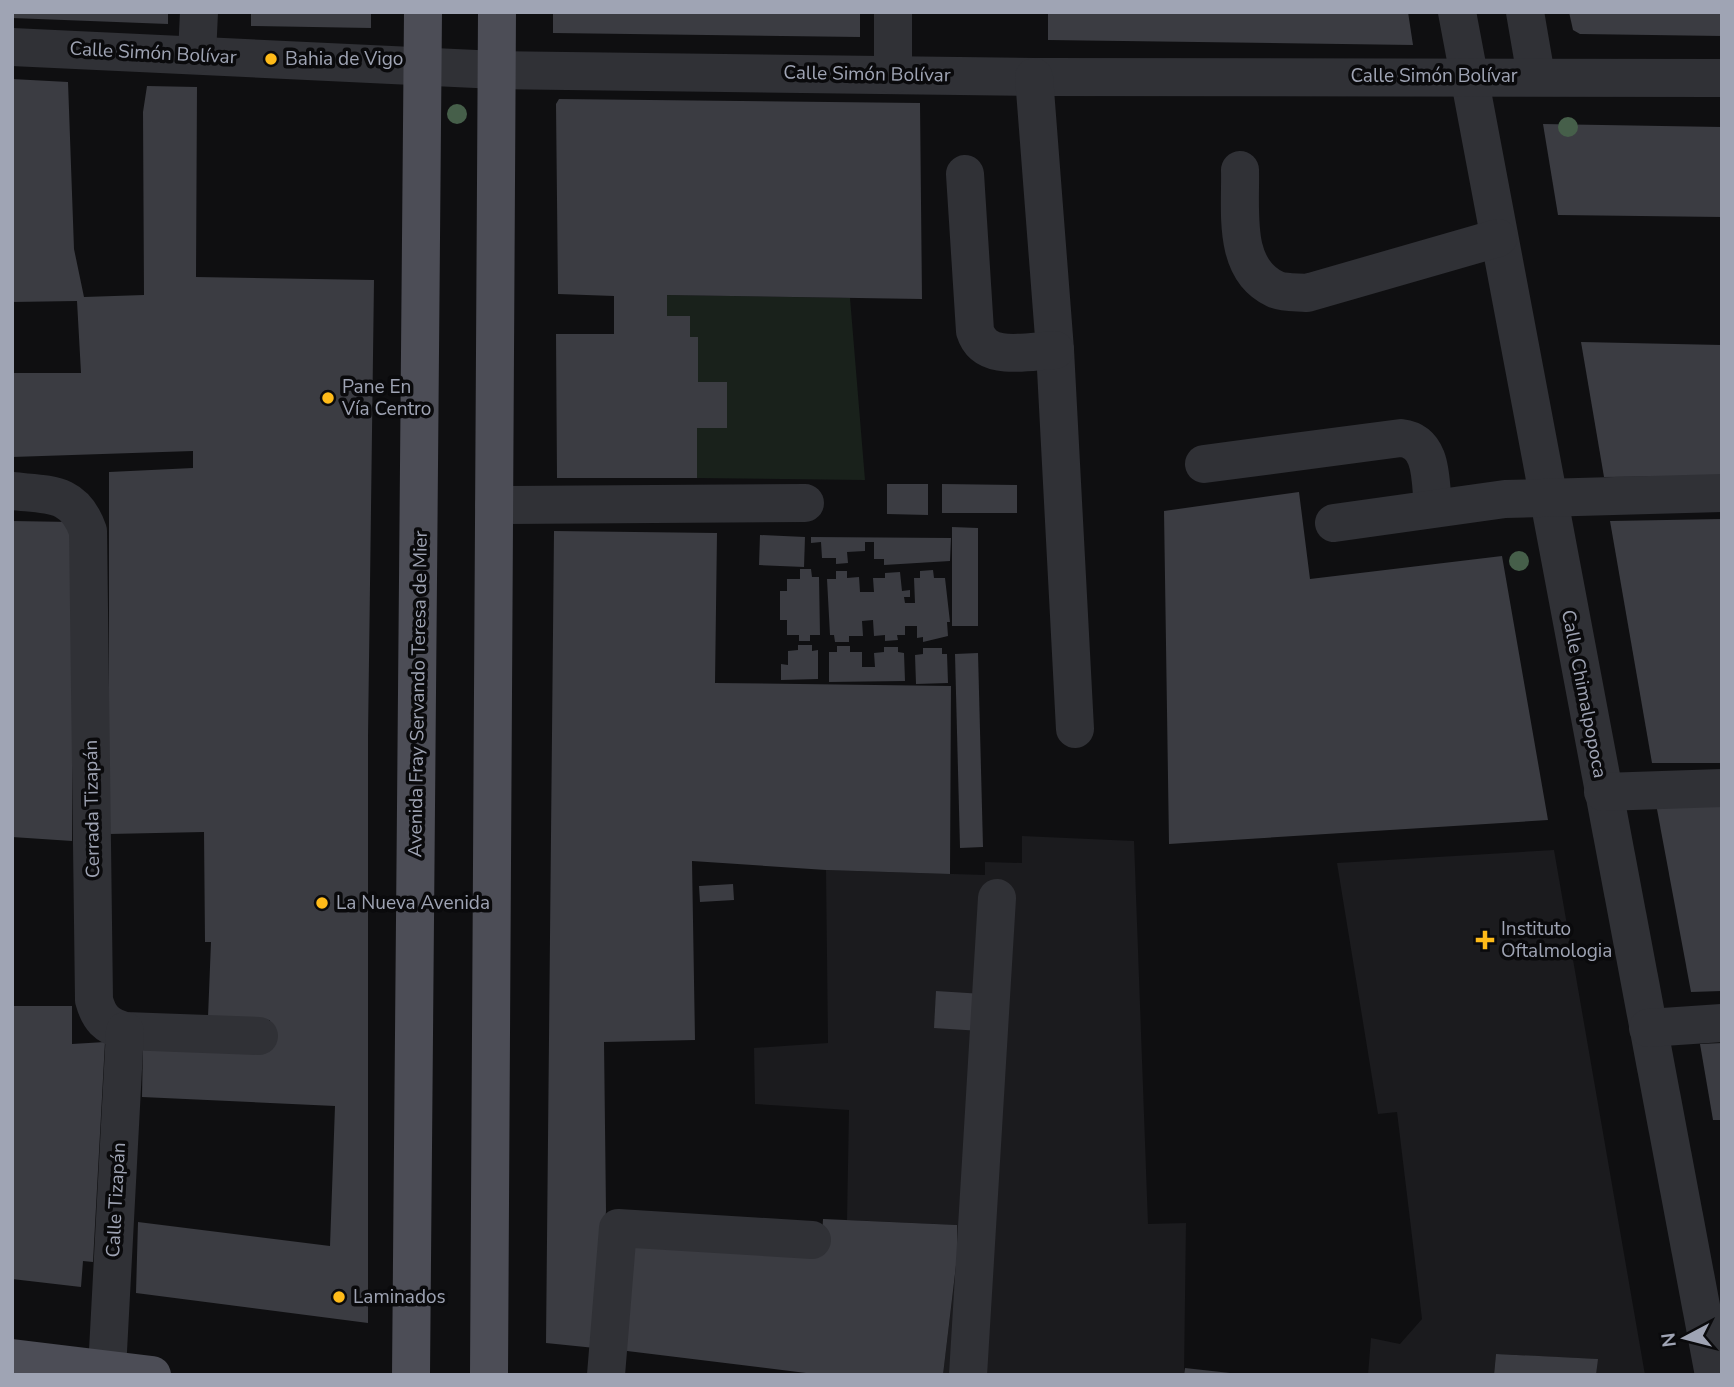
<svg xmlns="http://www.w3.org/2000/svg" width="1734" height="1387" font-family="'Nunito Sans',sans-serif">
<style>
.built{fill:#1b1b1e}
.green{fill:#19211b}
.building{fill:#3b3c42}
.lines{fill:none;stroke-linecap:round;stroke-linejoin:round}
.minor{stroke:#303136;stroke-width:38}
.major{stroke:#4c4d56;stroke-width:38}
.tree{fill:#465f4a}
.poi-dot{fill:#ffbb19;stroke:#0a0a0c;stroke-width:2.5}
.labels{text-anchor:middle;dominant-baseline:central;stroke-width:7;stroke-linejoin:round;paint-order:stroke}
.street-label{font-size:19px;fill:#9fa4b4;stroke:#0a0a0c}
.poi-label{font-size:19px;fill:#9fa4b4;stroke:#0a0a0c;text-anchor:start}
</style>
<rect width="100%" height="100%" fill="#0f0f11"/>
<g class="built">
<path d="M 1022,836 L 1134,841 L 1148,1224 L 1186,1223 L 1184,1375 L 943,1375 L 957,1258 L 957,1225 L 847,1220 L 849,1110 L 755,1104 L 754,1048 L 828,1043 L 826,870 L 985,875 L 985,862 L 1022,863 Z"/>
<path d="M 1554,850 L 1645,1375 L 1596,1375 L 1597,1359 L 1496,1354 L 1494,1375 L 1368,1375 L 1371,1338 L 1400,1344 L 1422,1319 L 1397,1112 L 1378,1114 L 1337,863 Z"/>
</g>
<path class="green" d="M 667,295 L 850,298 L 865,480 L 697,478 L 697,428 L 727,428 L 727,383 L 698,382 L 698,337 L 690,337 L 667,316 Z"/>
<g class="building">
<path d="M 12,12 L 168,12 L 168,24 L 12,18 Z"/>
<path d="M 251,12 L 371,12 L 371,28 L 251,26 Z"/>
<path d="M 553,12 L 860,12 L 860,37 L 553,33 Z"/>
<path d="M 1048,12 L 1408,12 L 1413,45 L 1048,40 Z"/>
<path d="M 1569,12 L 1722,12 L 1722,36 L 1580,34 L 1573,30 Z"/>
<path d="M 12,79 L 68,82 L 74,249 L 84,297 L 144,295 L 143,112 L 147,86 L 197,87 L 196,277 L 374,280 L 368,737 L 368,1323 L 136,1293 L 138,1222 L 330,1246 L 335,1106 L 142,1097 L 143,1042 L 272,1050 L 273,1034 L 270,1034 L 270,1020 L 208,1017 L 211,942 L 205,942 L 204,832 L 109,834 L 109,472 L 193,468 L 193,451 L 12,457 L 12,373 L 81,373 L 77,301 L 12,302 Z"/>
<path d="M 559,99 L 920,103 L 922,299 L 667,295 L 667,316 L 690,316 L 690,337 L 698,337 L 698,382 L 727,382 L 727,428 L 697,428 L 697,478 L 557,478 L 556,334 L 614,334 L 614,296 L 558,294 L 556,104 Z"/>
<path d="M 1543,124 L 1722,127 L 1722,217 L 1558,215 Z"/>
<path d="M 1581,342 L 1722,345 L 1722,476 L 1604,477 Z"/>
<path d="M 887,484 L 928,484 L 928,515 L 887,514 Z"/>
<path d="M 942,484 L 1017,485 L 1017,513 L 942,513 Z"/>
<path d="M 1299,492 L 1310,579 L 1502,556 L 1548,820 L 1169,844 L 1164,511 Z"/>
<path d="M 1722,519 L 1722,763 L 1652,763 L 1610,521 Z"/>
<path d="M 12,521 L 72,522 L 72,841 L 12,837 Z"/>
<path d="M 952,527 L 978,528 L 978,626 L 952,626 Z"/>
<path d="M 554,531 L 717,533 L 715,683 L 951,686 L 950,874 L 826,870 L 692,861 L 695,1040 L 604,1042 L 606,1211 L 595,1348 L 546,1343 Z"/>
<path d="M 760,535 L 805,537 L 804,567 L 759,565 Z"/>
<path d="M 811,537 L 951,538 L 950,561 L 884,565 L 884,559 L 874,559 L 874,542 L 865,542 L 865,551 L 847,552 L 848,563 L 836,564 L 836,558 L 822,558 L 821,542 L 811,543 Z"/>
<path d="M 800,569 L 811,569 L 812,577 L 819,577 L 820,635 L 810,635 L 810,641 L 799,641 L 799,635 L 787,635 L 787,620 L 780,620 L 780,591 L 787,591 L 787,579 L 800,579 Z"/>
<path d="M 933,570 L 934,578 L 945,578 L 950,622 L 947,622 L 948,636 L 923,642 L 923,637 L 917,638 L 917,626 L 905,626 L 905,635 L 897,635 L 898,640 L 885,641 L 885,635 L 874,636 L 873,620 L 862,621 L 863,636 L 849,636 L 849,642 L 835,642 L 834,635 L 830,635 L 827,579 L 836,579 L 836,571 L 847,571 L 847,578 L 859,577 L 860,592 L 874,592 L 873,578 L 885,578 L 885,573 L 900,572 L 902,591 L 910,590 L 910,597 L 904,597 L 905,603 L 915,603 L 914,578 L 920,578 L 920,571 Z"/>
<path d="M 798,645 L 812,645 L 812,651 L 818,650 L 818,679 L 781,680 L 781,664 L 788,665 L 788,651 L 798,650 Z"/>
<path d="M 837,646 L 850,646 L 850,652 L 862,652 L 862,667 L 875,667 L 874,653 L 884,652 L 884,647 L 898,647 L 898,652 L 904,653 L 905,681 L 829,682 L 829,652 L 837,652 Z"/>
<path d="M 923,648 L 942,648 L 942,654 L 947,654 L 948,683 L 916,684 L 915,655 L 923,654 Z"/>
<path d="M 978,653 L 983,847 L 960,848 L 955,654 Z"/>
<path d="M 1722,803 L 1722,991 L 1691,992 L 1656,804 Z"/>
<path d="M 733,884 L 734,900 L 700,902 L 699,886 Z"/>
<path d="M 936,991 L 983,994 L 981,1031 L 934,1028 Z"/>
<path d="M 12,1006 L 72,1006 L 72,1044 L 105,1042 L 93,1262 L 83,1261 L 81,1287 L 12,1279 Z"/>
<path d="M 1722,1043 L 1722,1120 L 1713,1120 L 1700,1044 Z"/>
<path d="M 823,1219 L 957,1225 L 957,1257 L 943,1375 L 822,1375 L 619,1350 L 628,1246 L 821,1256 Z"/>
<path d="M 1496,1354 L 1598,1359 L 1596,1375 L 1494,1375 Z"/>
<path d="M 1185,1368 L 1230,1373 L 1230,1375 L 1184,1375 Z"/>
</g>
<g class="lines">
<g class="minor">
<path d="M 1457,12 L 1714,1375"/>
<path d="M 1525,12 L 1536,76"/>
<path d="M 12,47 L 497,70 L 1034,77 L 1722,78"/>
<path d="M 197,55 L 199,12"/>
<path d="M 893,75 L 893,12"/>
<path d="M 1034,77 L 1055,350 L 1075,729"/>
<path d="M 1240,170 C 1241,211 1232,269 1275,289 C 1283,293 1297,292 1307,293 L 1498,238"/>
<path d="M 965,174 L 975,331 C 985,363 1028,351 1055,350"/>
<path d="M 1204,464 L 1401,438 C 1434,442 1430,481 1433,508"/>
<path d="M 12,491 C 49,495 74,491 88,531 L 94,1000 C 99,1018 106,1026 125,1031 L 259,1036"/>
<path d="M 494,505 L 805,503"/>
<path d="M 1334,523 L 1505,499 L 1722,493"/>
<path d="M 1603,792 L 1722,788"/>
<path d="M 1648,1028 L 1722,1023"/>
<path d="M 107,1370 L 125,1031"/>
<path d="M 606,1375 L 618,1228 L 812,1240"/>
<path d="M 968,1375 L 997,898"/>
</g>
<g class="major">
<path d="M 12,1358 L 152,1375"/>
<path d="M 411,1375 L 423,12"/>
<path d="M 489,1375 L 497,12"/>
</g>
</g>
<g class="tree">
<circle cx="457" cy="114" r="10"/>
<circle cx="1568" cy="127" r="10"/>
<circle cx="1519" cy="561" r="10"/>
</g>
<g class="poi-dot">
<circle cx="271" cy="59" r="7"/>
<circle cx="328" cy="398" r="7"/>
<circle cx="322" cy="903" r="7"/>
<path d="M1481.5 929.5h7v7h7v7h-7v7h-7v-7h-7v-7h7z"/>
<circle cx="339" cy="1297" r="7"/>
</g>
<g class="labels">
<g class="street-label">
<text transform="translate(153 53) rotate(3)">Calle Simón Bolívar</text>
<text transform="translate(867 74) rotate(1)">Calle Simón Bolívar</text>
<text x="1434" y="76">Calle Simón Bolívar</text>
<text transform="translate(418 694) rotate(-89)">Avenida Fray Servando Teresa de Mier</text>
<text transform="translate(1584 694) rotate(79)">Calle Chimalpopoca</text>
<text transform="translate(92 809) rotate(-91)">Cerrada Tizapán</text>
<text transform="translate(116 1200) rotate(-87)">Calle Tizapán</text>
</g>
<g class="poi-label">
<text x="285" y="59">Bahia de Vigo</text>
<text x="342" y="387">Pane En<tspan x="342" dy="22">Vía Centro</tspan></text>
<text x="336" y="903">La Nueva Avenida</text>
<text x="1501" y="929">Instituto<tspan x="1501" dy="22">Oftalmologia</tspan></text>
<text x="353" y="1297">Laminados</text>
</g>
</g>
<rect width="1734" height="1387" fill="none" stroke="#9fa4b4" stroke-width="28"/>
<g transform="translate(1685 1338) rotate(263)" stroke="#0a0a0c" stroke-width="5" paint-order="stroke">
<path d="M0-5L12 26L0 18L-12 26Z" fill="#9fa4b4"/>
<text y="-10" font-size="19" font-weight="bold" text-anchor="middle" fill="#9fa4b4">N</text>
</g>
</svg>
